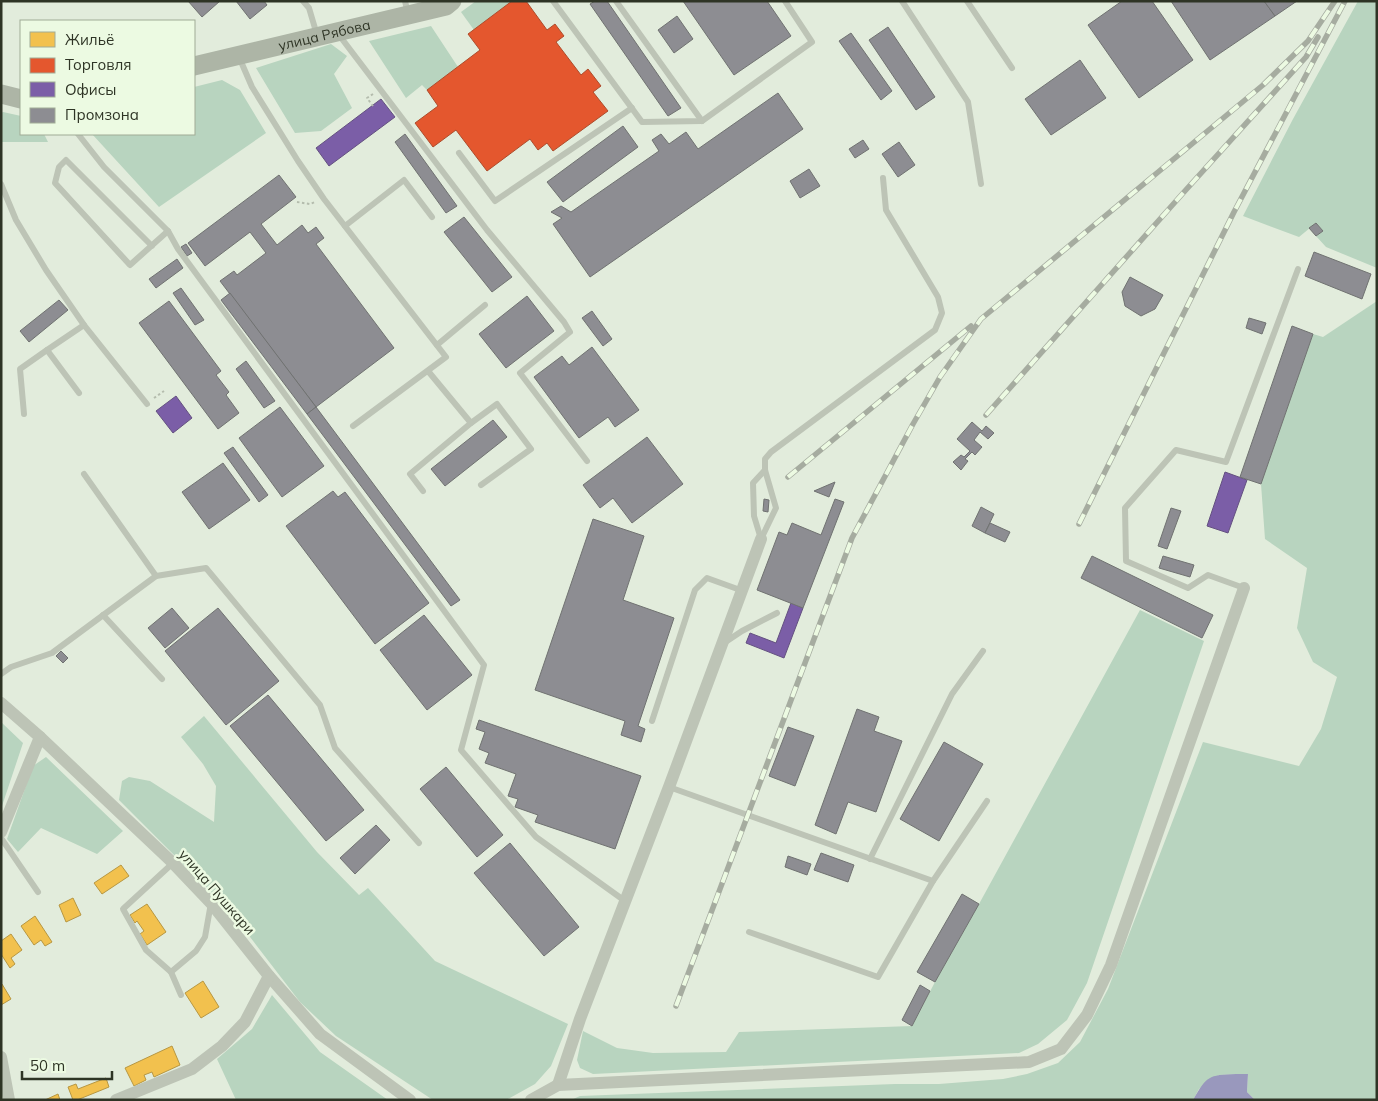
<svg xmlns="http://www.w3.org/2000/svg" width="1378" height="1101" font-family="Mulish,sans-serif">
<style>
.green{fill:#b8d4bf}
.water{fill:#9998bd}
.homes{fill:#f2c14e;stroke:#b79742}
.shops{fill:#e4572e;stroke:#ad4c2b}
.offices{fill:#7b5ea7;stroke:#645180}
.industry{fill:#8d8d92;stroke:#707271}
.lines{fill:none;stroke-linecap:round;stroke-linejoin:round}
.path{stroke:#b4bcad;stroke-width:2;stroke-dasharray:2.5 2.5;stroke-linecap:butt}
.lane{stroke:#bdc4b6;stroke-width:6}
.street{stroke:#bdc4b6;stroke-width:12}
.secondary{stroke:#adb5a6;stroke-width:19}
.rail-casing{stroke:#a6aca0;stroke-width:5.5}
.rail{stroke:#ecfae2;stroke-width:4;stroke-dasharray:11;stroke-linecap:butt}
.labels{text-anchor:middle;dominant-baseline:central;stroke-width:5;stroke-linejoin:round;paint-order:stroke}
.street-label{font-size:14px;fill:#2e3425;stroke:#ecfae2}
</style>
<rect width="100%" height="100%" fill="#e2ecdc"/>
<g class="green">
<path d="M 476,1 L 512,1 L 474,30 L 461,12 Z"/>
<path d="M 1358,1 L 1377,1 L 1377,268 L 1326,247 L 1316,236 L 1323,231 L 1316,223 L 1299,237 L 1243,216 L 1293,119 Z"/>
<path d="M 431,26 L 458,67 L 427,90 L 422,85 L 406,98 L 369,41 Z"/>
<path d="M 331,44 L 347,56 L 334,74 L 352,108 L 321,131 L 295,133 L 256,68 Z"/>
<path d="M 222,80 L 240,90 L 266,133 L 159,207 L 92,134 L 194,134 L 194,87 Z"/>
<path d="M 3,112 L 21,116 L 21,134 L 44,134 L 48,142 L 1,142 L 1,113 Z"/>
<path d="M 1377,301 L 1377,1100 L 1255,1100 L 1247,1092 L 1248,1074 L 1219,1075 L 1199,1089 L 1193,1100 L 571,1100 L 580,1096 L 895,1084 L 939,1084 L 1003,1079 L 1027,1074 L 1058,1063 L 1080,1042 L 1108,989 L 1203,742 L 1299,766 L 1321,729 L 1337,677 L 1313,662 L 1297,628 L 1307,568 L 1265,539 L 1261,484 L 1313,334 L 1323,337 Z"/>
<path d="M 1140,610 L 1204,641 L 1087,983 L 1067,1020 L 1038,1044 L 1019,1053 L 593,1074 L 580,1068 L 577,1060 L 583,1031 L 617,1048 L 653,1053 L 726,1052 L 739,1032 L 912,1026 L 935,982 L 979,904 Z"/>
<path d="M 204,716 L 317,852 L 359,895 L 368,888 L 435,961 L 568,1024 L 551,1066 L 535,1084 L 506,1100 L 433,1100 L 336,1036 L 300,1002 L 230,911 L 119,800 L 122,781 L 129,777 L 150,781 L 214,822 L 216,786 L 203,764 L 181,737 Z"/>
<path d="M 1,722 L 23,743 L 1,809 Z"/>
<path d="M 46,757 L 123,831 L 97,854 L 41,828 L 18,852 L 7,839 L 33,766 Z"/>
<path d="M 272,995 L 320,1052 L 388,1100 L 236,1100 L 217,1059 L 252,1029 Z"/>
</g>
<path class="water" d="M 1236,1074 L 1248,1074 L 1247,1092 L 1255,1100 L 1193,1100 C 1207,1076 1208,1075 1236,1074 Z"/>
<g class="homes">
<path d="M 121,865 L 129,876 L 102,894 L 94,883 Z"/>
<path d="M 73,898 L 81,915 L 66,922 L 59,905 Z"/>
<path d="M 147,904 L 166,932 L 147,945 L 140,934 L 144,931 L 137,921 L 135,923 L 130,915 Z"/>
<path d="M 35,916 L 52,942 L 45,946 L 41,940 L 34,945 L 21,926 Z"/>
<path d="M 11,934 L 22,950 L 11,958 L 15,964 L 10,968 L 1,954 L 1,941 Z"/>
<path d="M 203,981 L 219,1007 L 201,1018 L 185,993 Z"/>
<path d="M 1,984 L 2,984 L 11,999 L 1,1005 Z"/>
<path d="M 172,1046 L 180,1065 L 154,1077 L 152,1072 L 144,1075 L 146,1080 L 134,1086 L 125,1068 Z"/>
<path d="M 106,1078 L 109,1087 L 77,1100 L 73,1100 L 68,1087 L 76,1084 L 78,1089 Z"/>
<path d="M 58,1094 L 60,1100 L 45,1100 Z"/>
</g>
<path class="shops" d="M 512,1 L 526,1 L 547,30 L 555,24 L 564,36 L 556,42 L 581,75 L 588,69 L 601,86 L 593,92 L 608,111 L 553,151 L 547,143 L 538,150 L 530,139 L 487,171 L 456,130 L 433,147 L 415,123 L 438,106 L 427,90 L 480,50 L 468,34 Z"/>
<g class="offices">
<path d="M 381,99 L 395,117 L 329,166 L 316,148 Z"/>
<path d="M 176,396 L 192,418 L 173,433 L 156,411 Z"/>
<path d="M 1225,472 L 1247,480 L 1228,533 L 1207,526 Z"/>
<path d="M 791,603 L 803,608 L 784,658 L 746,643 L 750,633 L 776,643 Z"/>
</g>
<g class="industry">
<path d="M 188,1 L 220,1 L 202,17 Z"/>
<path d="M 236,1 L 264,1 L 267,5 L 250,19 Z"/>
<path d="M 595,1 L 607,1 L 681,108 L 668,116 L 590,4 Z"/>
<path d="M 683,1 L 767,1 L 791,36 L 734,75 Z"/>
<path d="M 1122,1 L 1152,1 L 1193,60 L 1139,98 L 1088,25 Z"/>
<path d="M 1171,1 L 1264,1 L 1275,16 L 1210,60 Z"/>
<path d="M 1264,1 L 1297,1 L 1275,16 Z"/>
<path d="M 677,16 L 693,39 L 674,53 L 658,30 Z"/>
<path d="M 888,27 L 935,97 L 916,110 L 869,40 Z"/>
<path d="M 851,33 L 892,91 L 881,100 L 839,41 Z"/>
<path d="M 1080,60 L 1106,98 L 1051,135 L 1025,99 Z"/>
<path d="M 778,93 L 803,129 L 590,277 L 553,224 L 562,218 L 551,212 L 561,206 L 571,212 L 659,151 L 652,140 L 661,134 L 669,144 L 686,132 L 698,149 Z"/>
<path d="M 623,126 L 638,147 L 563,202 L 547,182 Z"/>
<path d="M 405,134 L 457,206 L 446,213 L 395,142 Z"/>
<path d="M 863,140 L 869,149 L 855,158 L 849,149 Z"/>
<path d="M 899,142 L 915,165 L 898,177 L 882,154 Z"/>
<path d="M 809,169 L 820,186 L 800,198 L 790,181 Z"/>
<path d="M 279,175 L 296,197 L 261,224 L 277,245 L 302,225 L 308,233 L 316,227 L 324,238 L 316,244 L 394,348 L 316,407 L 220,281 L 234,271 L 237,275 L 266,253 L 250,232 L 205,266 L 188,243 Z"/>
<path d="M 464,217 L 512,277 L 492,292 L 444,232 Z"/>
<path d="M 1316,223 L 1323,231 L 1316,236 L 1309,228 Z"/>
<path d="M 186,244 L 192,253 L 187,256 L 181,247 Z"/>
<path d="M 1314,252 L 1371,274 L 1362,299 L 1305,276 Z"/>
<path d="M 177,259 L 183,268 L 156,288 L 149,279 Z"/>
<path d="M 1130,277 L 1163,295 L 1155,309 L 1141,316 L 1125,306 L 1122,292 Z"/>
<path d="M 181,288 L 204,320 L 195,325 L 173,293 Z"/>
<path d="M 230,293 L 316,407 L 307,414 L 221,300 Z"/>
<path d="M 527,296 L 554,331 L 506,368 L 479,334 Z"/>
<path d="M 59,300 L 68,310 L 29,342 L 20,331 Z"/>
<path d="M 169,301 L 221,371 L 216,375 L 229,392 L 226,395 L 239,413 L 218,429 L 139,323 Z"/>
<path d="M 592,311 L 612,339 L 603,346 L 582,318 Z"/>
<path d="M 1249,318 L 1266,323 L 1262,334 L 1246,328 Z"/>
<path d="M 1292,326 L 1313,334 L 1261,484 L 1240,477 Z"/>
<path d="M 592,347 L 639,410 L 615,427 L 608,417 L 579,438 L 534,377 L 562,356 L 569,365 Z"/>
<path d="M 246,361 L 275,401 L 264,408 L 236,369 Z"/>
<path d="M 280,407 L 324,466 L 282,497 L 239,438 Z"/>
<path d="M 316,407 L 460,600 L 451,606 L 307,414 Z"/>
<path d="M 493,420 L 507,437 L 445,486 L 431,469 Z"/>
<path d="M 972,422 L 982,431 L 986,426 L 994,433 L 988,439 L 980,432 L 974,440 L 982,447 L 975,455 L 972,452 L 965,459 L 968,461 L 961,470 L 953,462 L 961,455 L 964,457 L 970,451 L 957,439 Z"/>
<path d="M 647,437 L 683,484 L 632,523 L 613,498 L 600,508 L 583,485 Z"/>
<path d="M 233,447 L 268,495 L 259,502 L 224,453 Z"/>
<path d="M 223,463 L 250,500 L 209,529 L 182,492 Z"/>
<path d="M 835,482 L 829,497 L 814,491 Z"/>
<path d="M 333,491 L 338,497 L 345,492 L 429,603 L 375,644 L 286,526 Z"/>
<path d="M 764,499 L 769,500 L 768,512 L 763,511 Z"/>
<path d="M 835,499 L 844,502 L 803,608 L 757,590 L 779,532 L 787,535 L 792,523 L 821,535 Z"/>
<path d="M 981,507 L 994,514 L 985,533 L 972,526 Z"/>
<path d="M 1171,508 L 1181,511 L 1167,549 L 1158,546 Z"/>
<path d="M 593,519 L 644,536 L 623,600 L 674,618 L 638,726 L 645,729 L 641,742 L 621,735 L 625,721 L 535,690 Z"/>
<path d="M 990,523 L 1010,532 L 1005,542 L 985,533 Z"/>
<path d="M 1092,556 L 1213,615 L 1202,638 L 1081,578 Z"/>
<path d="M 1163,556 L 1194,565 L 1190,577 L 1159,568 Z"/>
<path d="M 172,608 L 189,628 L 165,648 L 148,628 Z"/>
<path d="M 218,608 L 279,681 L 226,725 L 165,651 Z"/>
<path d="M 424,615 L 472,675 L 427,710 L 380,650 Z"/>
<path d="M 61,651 L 68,658 L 63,663 L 56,656 Z"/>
<path d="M 268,695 L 364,810 L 326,841 L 230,726 Z"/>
<path d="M 857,709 L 879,717 L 874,731 L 902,741 L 876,812 L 848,802 L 836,834 L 815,825 Z"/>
<path d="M 479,720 L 641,776 L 615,849 L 535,822 L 538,815 L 515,807 L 518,799 L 508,796 L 516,774 L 485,763 L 489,753 L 479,749 L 485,732 L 476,729 Z"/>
<path d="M 788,727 L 814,736 L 795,786 L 769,776 Z"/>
<path d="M 944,742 L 983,764 L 939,841 L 900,819 Z"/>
<path d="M 446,767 L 503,835 L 477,857 L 420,789 Z"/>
<path d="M 376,825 L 390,840 L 355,874 L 340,858 Z"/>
<path d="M 510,843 L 579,927 L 544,956 L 474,873 Z"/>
<path d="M 821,853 L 854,865 L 848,882 L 814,870 Z"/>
<path d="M 788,856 L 811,864 L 807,875 L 785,867 Z"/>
<path d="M 962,894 L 979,904 L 935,982 L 917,972 Z"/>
<path d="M 920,985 L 930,991 L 912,1026 L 902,1020 Z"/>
</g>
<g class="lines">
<g class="path">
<path d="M 373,94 L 367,98 L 373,106"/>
<path d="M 297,202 L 310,204 L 315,202"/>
<path d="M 154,398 L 164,391"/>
</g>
<g class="lane">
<path d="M 303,1 L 309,8 L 317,35"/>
<path d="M 405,1 L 408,14"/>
<path d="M 553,1 L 642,122 L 702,121 L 812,42 L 785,1"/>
<path d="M 616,1 L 702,121"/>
<path d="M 902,1 L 968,102 L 981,184"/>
<path d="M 967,1 L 1012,68"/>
<path d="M 339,35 L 487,230 L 564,322 L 570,332 L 520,373 L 587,461"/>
<path d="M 239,57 L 252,87 L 298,161 L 324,199 L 446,357 L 353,426"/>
<path d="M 78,134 L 104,167 L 168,231 L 178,249 L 484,665 L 461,750 L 536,837 L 625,901"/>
<path d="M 459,153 L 495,201 L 632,108"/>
<path d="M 1,184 L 16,220 L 46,270 L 84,325 L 47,350 L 79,393"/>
<path d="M 345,226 L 404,180 L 432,217"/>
<path d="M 152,246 L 66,160 L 59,167 L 55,183 L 130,265 L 168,231"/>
<path d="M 84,325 L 147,404"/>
<path d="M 437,345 L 485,305"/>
<path d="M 24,414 L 20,369 L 47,350"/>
<path d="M 471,423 L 497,404 L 531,449 L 481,485"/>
<path d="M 84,474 L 156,576"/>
<path d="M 423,491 L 410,474 L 471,423 L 428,371"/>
<path d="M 761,539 L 776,508 L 765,470 L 765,459 L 771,452 L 935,330 L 942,313 L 938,297 L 886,210 L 883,178"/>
<path d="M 761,539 L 754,516 L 753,483 L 765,470"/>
<path d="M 1244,588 L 1208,575 L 1188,588 L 1126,561 L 1125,508 L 1176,450 L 1226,462 L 1298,269"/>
<path d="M 103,615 L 162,679"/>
<path d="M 724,643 L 742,631 L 777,613"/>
<path d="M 1,674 L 11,667 L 52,653 L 156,576 L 206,568 L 320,705 L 335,748 L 419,843"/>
<path d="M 652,721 L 695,590 L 707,578 L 743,591"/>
<path d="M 669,787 L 933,881"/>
<path d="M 1,838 L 38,892"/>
<path d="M 870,859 L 952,694 L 983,651"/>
<path d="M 173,863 L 123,909 L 146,950 L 171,972 L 196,951 L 205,937 L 211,903"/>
<path d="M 749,932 L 878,977 L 933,881 L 987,801"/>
<path d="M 171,972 L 181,995"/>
</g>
<g class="street">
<path d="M 1,703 L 40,737 L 173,863 L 211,903 L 269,976 L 320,1034 L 410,1100"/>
<path d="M 1,832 L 40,737"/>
<path d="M 1,1057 L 9,1100"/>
<path d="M 558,1085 L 580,1019 L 669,787 L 761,539"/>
<path d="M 116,1100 L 192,1069 L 222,1046 L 245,1022 L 269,976"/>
<path d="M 531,1100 L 558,1085 L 1029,1062 L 1061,1049 L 1087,1015 L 1111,965 L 1244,588"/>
</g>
<g class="secondary">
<path id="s1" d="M 194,66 L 446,6 L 452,1"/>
<path d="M 1,94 L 21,99"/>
</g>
<g class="rail-casing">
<g id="rail">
<path d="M 986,415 L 1184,192 L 1306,57 L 1318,37"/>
<path d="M 788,477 L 971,326"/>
<path d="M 1079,524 L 1234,212 L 1345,1"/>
<path d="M 676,1006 L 852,538 L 913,424 L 940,377 L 981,319 L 1263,85 L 1308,41 L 1335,1"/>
</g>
</g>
<use href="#rail" class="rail"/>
</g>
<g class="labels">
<g class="street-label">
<text stroke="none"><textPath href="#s1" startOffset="134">улица Рябова</textPath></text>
<text transform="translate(217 892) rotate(49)">улица Пушкари</text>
</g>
</g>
<rect width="1378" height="1101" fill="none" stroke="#2e3425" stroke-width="5"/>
<rect x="20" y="20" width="175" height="115" fill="#ecfae2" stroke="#a0ab96"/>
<rect x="30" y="32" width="25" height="15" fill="#f2c14e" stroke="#a0ab96"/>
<text x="65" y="45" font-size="15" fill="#2e3425">Жильё</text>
<rect x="30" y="58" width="25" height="15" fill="#e4572e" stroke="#a0ab96"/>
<text x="65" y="70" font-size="15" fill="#2e3425">Торговля</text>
<rect x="30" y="82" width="25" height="15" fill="#7b5ea7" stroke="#a0ab96"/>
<text x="65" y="95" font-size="15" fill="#2e3425">Офисы</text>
<rect x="30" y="108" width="25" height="15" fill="#8d8d92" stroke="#a0ab96"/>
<text x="65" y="120" font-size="15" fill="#2e3425">Промзона</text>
<path d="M22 1071v8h90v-8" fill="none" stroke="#2e3425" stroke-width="2.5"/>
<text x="30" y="1071" font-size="15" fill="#2e3425" stroke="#ecfae2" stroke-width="4" paint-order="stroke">50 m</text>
</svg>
